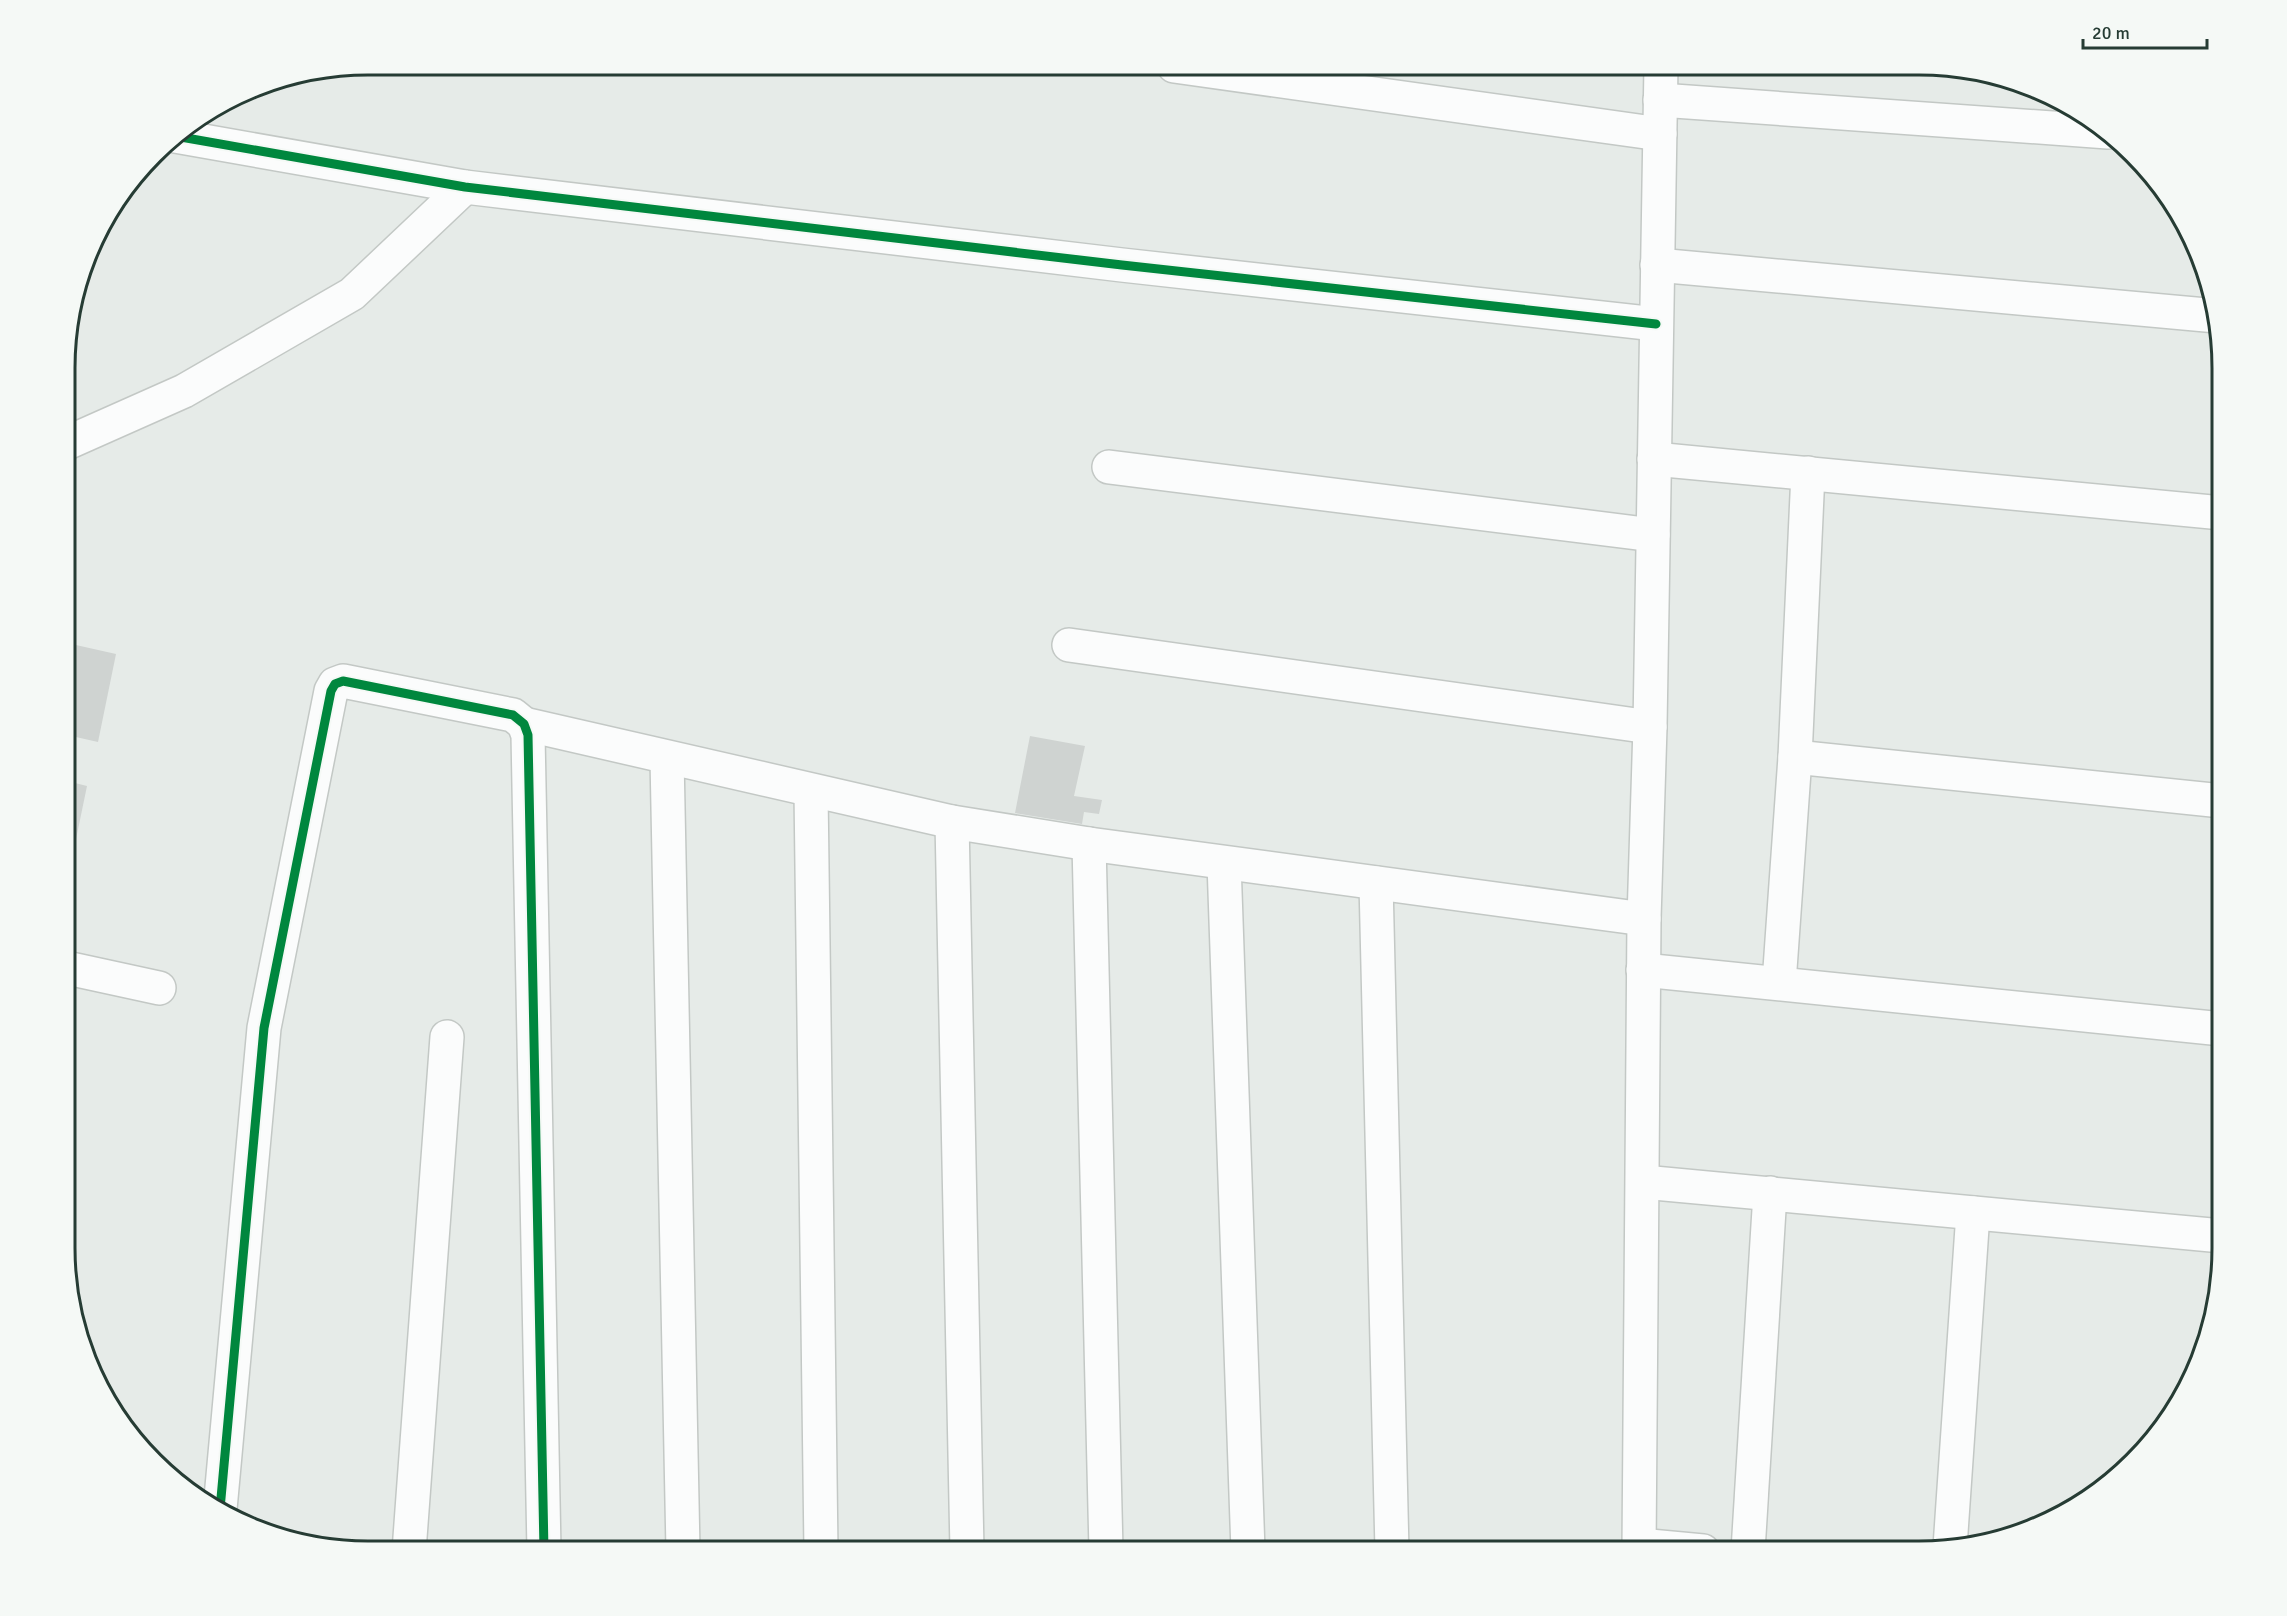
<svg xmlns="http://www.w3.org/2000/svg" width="2287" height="1616" font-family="Signika,sans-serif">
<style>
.building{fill:#cfd3d1}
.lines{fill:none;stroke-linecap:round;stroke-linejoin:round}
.minor-casing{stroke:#c3c8c5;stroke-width:36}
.minor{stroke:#fbfcfc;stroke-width:33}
.cycleway-casing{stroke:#f5f9f6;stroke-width:13}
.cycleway{stroke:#00873e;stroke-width:9}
.rim{fill:none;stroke:#263c34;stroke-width:3}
</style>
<rect width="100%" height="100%" fill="#e6ebe8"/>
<g class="building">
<path d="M 67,643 L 116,654 L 98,742 L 67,735 Z"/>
<path d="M 1030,736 L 1085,746 L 1074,796 L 1102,800 L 1099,814 L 1084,812 L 1082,824 L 1015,813 Z"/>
<path d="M 67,781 L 87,786 L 69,873 L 67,872 Z"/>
</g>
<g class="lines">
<g class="minor-casing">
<g id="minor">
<path d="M 1174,66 L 1660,134"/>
<path d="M 1660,100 L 2108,132"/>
<path d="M 175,136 L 465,187 L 1122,265 L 1656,324"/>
<path d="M 1657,265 L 2217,316"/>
<path d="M 67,443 L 184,391 L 352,294 L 465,187"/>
<path d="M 1654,459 L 2222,513"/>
<path d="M 1109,467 L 1653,535"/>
<path d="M 1069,645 L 1650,727"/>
<path d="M 524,724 L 952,822"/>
<path d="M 1795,757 L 2222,801"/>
<path d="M 667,758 L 683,1551"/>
<path d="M 811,791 L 821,1551"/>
<path d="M 1089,844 L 1106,1551"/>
<path d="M 1224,863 L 1248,1551"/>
<path d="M 1376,883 L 1392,1551"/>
<path d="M 67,968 L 159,988"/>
<path d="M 1643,970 L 2222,1029"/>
<path d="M 1779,983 L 1795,757 L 1808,473"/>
<path d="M 1643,1182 L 2222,1236"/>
<path d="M 220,1509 L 264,1028 L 331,691 L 335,684 L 343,681 L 513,715 L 524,724 L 528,735 L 544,1551"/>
<path d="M 1639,1545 L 1703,1551"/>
<path d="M 1950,1547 L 1973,1213"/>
<path d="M 409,1551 L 447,1037"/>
<path d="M 967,1551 L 952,822 L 1089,844 L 1644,919"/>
<path d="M 1639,1551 L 1644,919 L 1650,727 L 1661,65"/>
<path d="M 1748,1551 L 1770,1193"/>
</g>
</g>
<use href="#minor" class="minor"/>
<g class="cycleway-casing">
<g id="cycleway">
<path d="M 175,136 L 465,187 L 1122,265 L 1656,324"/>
<path d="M 220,1509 L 264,1028 L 331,691 L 335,684 L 343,681 L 513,715 L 524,724 L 528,735 L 544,1551"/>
</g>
</g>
<use href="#cycleway" class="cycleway"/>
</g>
<path d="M0 0H2287V1616H0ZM368 75H1919A293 293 0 0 1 2212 368V1248A293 293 0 0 1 1919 1541H368A293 293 0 0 1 75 1248V368A293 293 0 0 1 368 75Z" fill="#f5f9f6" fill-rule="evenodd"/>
<path class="rim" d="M368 75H1919A293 293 0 0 1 2212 368V1248A293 293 0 0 1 1919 1541H368A293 293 0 0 1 75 1248V368A293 293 0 0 1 368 75Z"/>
<path d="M2083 39v9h124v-9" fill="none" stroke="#263c34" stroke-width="3"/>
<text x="2092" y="39" font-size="18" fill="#263c34" stroke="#f5f9f6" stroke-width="4.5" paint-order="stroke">20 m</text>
</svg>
